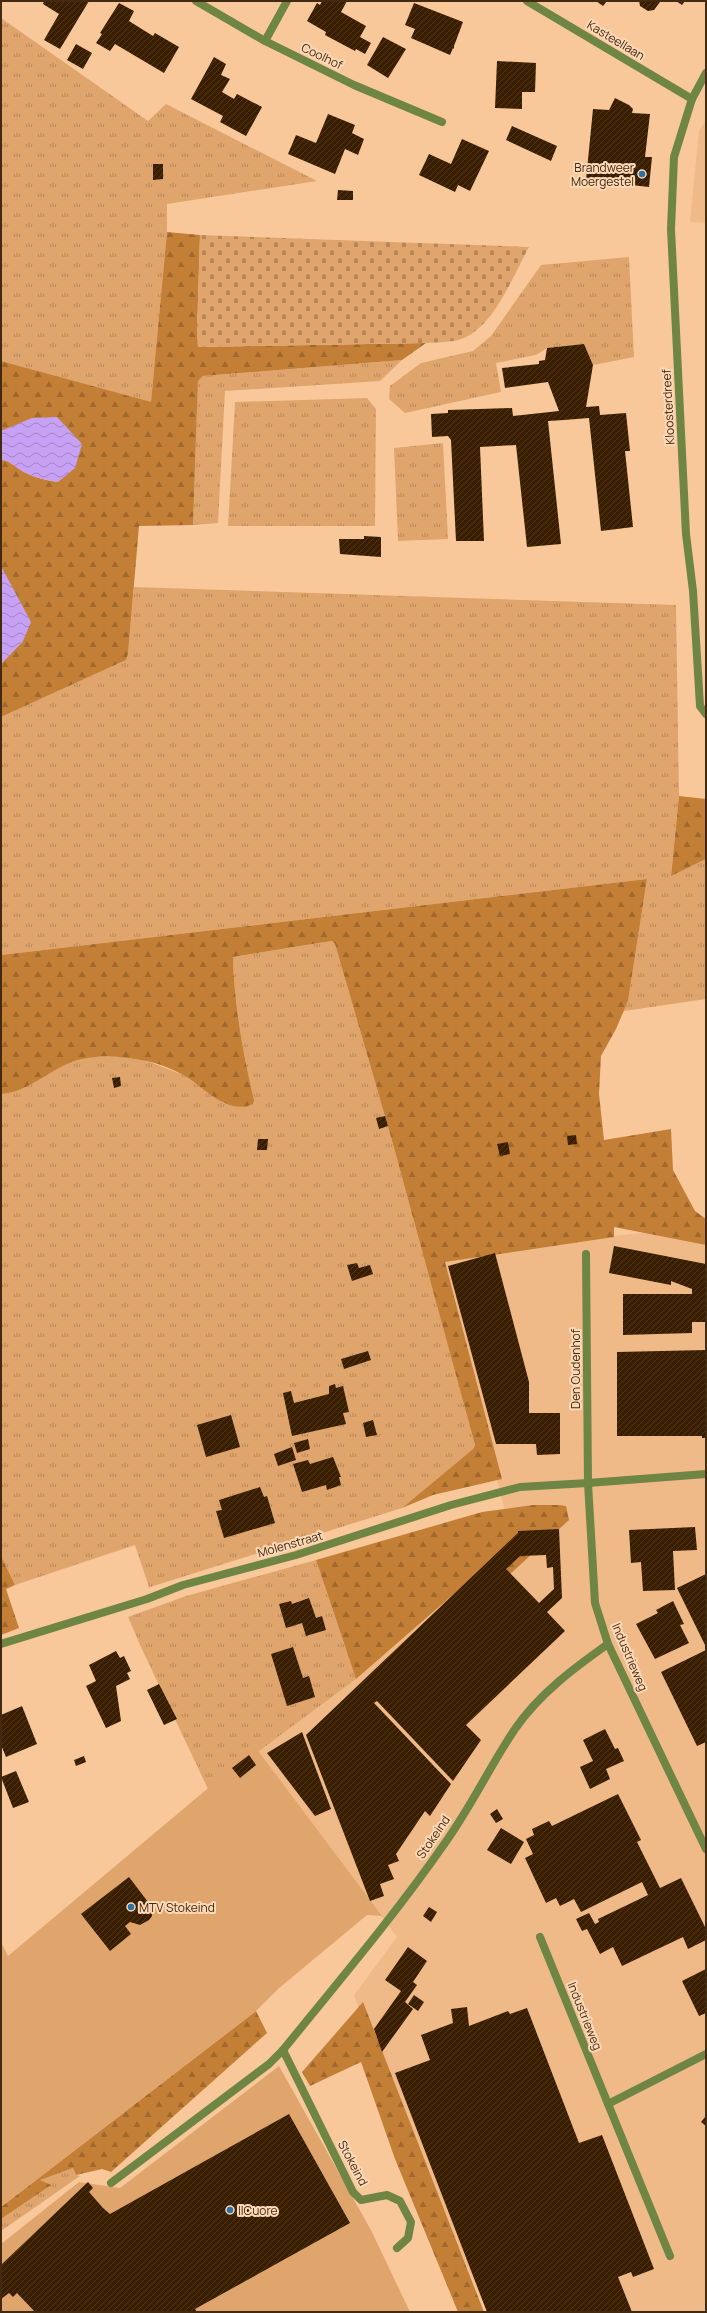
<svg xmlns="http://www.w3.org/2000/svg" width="707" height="2313" font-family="Manrope,sans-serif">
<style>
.built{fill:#efba88}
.grass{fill:url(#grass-tufts)}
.forest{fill:url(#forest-firs)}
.cemetery{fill:url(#cemetery-stones)}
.park{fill:#dfa56d}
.water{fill:url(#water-waves)}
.building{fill:url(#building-hatch);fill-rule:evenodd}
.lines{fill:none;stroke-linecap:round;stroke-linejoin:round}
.street{stroke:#6f8543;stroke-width:8}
.poi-dot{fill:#2a72a6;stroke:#fdd8b6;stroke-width:1.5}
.labels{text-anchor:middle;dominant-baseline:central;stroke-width:4;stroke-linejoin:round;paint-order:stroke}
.street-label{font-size:12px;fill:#422a12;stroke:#fdd8b6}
.poi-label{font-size:12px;fill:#422a12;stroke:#fdd8b6;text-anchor:start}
</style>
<defs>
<pattern id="grass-tufts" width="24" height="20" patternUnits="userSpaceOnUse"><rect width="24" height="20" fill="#dfa56d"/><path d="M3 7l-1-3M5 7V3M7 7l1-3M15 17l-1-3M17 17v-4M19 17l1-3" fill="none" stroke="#b68758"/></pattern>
<pattern id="forest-firs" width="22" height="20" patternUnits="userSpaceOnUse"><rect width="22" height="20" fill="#c37f36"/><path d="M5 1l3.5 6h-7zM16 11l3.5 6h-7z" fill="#a0682c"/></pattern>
<pattern id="cemetery-stones" width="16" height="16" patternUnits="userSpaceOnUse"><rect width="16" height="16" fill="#dfa56d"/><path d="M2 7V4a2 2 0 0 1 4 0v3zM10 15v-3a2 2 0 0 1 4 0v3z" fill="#b68758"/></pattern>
<pattern id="water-waves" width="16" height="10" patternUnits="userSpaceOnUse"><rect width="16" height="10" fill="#c7a1f4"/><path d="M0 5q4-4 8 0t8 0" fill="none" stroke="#a383c4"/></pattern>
<pattern id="building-hatch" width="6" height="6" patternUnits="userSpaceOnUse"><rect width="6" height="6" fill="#3a1e00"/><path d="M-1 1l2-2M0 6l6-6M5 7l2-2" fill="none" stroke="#4f361c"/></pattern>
</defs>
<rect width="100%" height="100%" fill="#f9c89a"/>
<g class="built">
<path d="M 706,120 L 706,223 L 690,222 L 699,131 Z"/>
<path d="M 706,1226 L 706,2312 L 487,2312 L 385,2079 L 354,1995 L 397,1937 L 256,1748 L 506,1515 L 439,1258 L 594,1238 Z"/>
</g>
<g class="grass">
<path d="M 1,18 L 148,121 L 166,104 L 317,181 L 167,204 L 167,232 L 151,403 L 1,361 Z"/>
<path d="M 629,257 L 634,357 L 593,365 L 584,344 L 547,348 L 536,355 L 496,363 L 501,392 L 405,413 L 389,399 L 390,386 L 421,363 L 473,351 L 491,336 L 541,265 Z"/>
<path d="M 402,360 L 380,381 L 225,391 L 218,523 L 193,525 L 198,380 L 203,376 Z"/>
<path d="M 367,398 L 376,409 L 375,526 L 228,526 L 235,402 Z"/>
<path d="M 443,443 L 448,539 L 398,541 L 394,448 Z"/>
<path d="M 134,587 L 676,605 L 679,796 L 671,875 L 706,859 L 706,999 L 624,1011 L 628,1001 L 647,879 L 1,955 L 1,717 L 126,660 L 128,654 Z"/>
<path d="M 332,941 L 335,944 L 391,1137 L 475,1445 L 473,1449 L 402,1508 L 147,1588 L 149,1587 L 135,1545 L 15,1585 L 1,1556 L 1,1094 L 13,1092 L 68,1063 L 89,1057 L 124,1057 L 150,1062 L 183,1075 L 224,1103 L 254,1100 C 243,1054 234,1004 233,957 Z"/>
<path d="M 316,1560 L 356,1679 L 208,1789 L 141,1647 L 128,1617 L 186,1596 Z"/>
<path d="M 73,2168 L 76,2175 L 80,2176 L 1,2231 L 1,2219 L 50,2185 L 39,2180 Z"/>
</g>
<g class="forest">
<path d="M 167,232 L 200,235 L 197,333 L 198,347 L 426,343 L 402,360 L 203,376 L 198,381 L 193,525 L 139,526 L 128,654 L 126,660 L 1,717 L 1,664 L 23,641 L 1,566 L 1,460 C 10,460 16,468 24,472 C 35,478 46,480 58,482 L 7,429 L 1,431 L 1,361 L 151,402 Z"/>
<path d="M 679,796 L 706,799 L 706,859 L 671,876 Z"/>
<path d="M 647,879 L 628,1001 L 616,1029 L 601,1056 L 599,1094 L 604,1140 L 671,1129 L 673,1170 L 695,1211 L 706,1219 L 706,1245 L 614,1227 L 614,1237 L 445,1262 L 502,1479 L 433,1495 L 402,1508 L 473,1449 L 475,1445 L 391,1137 L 335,944 L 332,941 L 319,943 L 233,957 C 234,1004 243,1054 254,1100 L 253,1104 C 227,1116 203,1086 183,1075 C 172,1069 158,1063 146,1061 C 120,1056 92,1053 67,1064 C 47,1073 24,1093 1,1094 L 1,955 Z"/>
<path d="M 533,1505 L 559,1505 L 566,1506 L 569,1520 L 508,1576 L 494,1559 L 356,1679 L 316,1560 L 482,1512 Z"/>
<path d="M 1,1556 L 15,1585 L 6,1589 L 19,1628 L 1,1635 Z"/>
<path d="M 363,2002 L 484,2312 L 458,2312 L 395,2159 L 361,2062 L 310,2086 L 302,2072 Z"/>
<path d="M 256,2011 L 267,2033 L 111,2172 L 102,2169 L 76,2175 L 73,2168 L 40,2180 L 51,2185 L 1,2219 L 1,2207 Z"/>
</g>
<path class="cemetery" d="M 200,235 L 529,247 C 514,274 496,321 468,336 C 456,343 439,342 426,343 L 198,347 L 197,333 Z"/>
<g class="park">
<path d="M 256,1748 L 382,1916 L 367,1915 L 278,1989 L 256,2011 L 1,2207 L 1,1942 L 8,1956 Z"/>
<path d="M 279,2066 L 372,2232 L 410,2312 L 1,2312 L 1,2244 L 79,2182 L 120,2188 Z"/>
</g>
<g class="water">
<path d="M 57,417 L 82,444 L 75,468 L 58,482 C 46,480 35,478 24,472 C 16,468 10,460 1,460 L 1,431 L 32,418 Z"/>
<path d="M 1,566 L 31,622 L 23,641 L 1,664 Z"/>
</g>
<g class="building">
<path d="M 44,1 L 89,1 L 60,49 L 44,40 L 59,14 L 43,4 Z"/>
<path d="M 322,1 L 347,1 L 341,12 L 366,26 L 360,37 L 371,43 L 365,54 L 356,49 L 355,51 L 325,35 L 326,32 L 307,21 L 317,3 L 320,5 Z"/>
<path d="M 596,1 L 607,1 L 603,6 Z"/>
<path d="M 639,1 L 660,1 L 660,2 L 654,10 L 648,11 L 640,6 Z"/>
<path d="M 676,1 L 685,1 L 682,5 Z"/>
<path d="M 119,3 L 134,11 L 129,21 L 153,36 L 155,33 L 179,47 L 164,73 L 115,44 L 110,51 L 96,43 L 102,34 L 100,33 Z"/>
<path d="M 414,3 L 463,22 L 454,46 L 454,49 L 453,48 L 450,55 L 411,38 L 415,29 L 405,25 Z"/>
<path d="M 383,37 L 406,49 L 388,78 L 367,65 Z"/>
<path d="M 76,44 L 92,53 L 83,69 L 67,60 Z"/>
<path d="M 214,57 L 226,64 L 221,75 L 230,79 L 222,92 L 234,99 L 237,94 L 262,107 L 246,136 L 220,122 L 223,116 L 191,99 Z"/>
<path d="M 497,61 L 536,63 L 535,92 L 522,92 L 522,109 L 495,108 Z"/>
<path d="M 615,98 L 629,105 L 633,109 L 632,113 L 650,114 L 645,157 L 652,157 L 649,187 L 586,180 L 593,109 L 609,110 Z"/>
<path d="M 328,114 L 355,125 L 352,133 L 364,139 L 358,155 L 345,149 L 335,174 L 288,154 L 296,135 L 316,143 Z"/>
<path d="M 512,126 L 557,146 L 551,161 L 506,140 Z"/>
<path d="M 462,139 L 489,151 L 470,191 L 458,185 L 455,192 L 419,175 L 429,154 L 451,164 Z"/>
<path d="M 153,164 L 163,164 L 163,179 L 153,180 Z"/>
<path d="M 338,190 L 353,191 L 353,200 L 337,200 Z"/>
<path d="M 584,344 L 593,365 L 586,407 L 599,406 L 600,415 L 626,413 L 630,451 L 625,451 L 633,527 L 601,531 L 589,418 L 564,420 L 548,421 L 561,544 L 527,547 L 516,445 L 480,447 L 484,541 L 456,541 L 451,440 L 448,436 L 432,437 L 431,414 L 448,413 L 448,410 L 512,408 L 513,416 L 559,411 L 548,382 L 505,388 L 502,368 L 539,364 L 539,361 L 545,360 L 547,348 Z"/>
<path d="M 364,536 L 381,537 L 381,557 L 340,554 L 339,539 L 364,539 Z"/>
<path d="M 120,1077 L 121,1086 L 114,1088 L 112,1078 Z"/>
<path d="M 385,1116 L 388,1126 L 379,1129 L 376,1118 Z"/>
<path d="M 576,1135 L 577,1144 L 568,1145 L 567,1136 Z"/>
<path d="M 258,1139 L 268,1139 L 267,1150 L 257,1150 Z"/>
<path d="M 508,1142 L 510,1154 L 500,1156 L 497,1144 Z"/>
<path d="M 614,1246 L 706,1264 L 706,1322 L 692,1322 L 692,1333 L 623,1335 L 623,1294 L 692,1294 L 692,1289 L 671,1281 L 671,1285 L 609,1273 Z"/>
<path d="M 495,1253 L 529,1382 L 529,1413 L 560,1413 L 560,1454 L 537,1455 L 536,1444 L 496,1444 L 448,1266 Z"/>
<path d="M 357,1263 L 359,1268 L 370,1265 L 373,1274 L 352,1281 L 347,1265 Z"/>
<path d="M 706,1350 L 706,1438 L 702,1438 L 702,1436 L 617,1436 L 617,1352 Z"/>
<path d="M 368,1351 L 371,1360 L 344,1369 L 341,1359 Z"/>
<path d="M 335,1384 L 336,1388 L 343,1386 L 349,1412 L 343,1413 L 346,1424 L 292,1436 L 283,1393 L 291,1391 L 294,1403 L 329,1394 L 329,1386 Z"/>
<path d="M 231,1415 L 240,1447 L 206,1457 L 197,1425 Z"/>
<path d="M 373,1420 L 377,1435 L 366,1437 L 363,1423 Z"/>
<path d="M 308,1439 L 310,1449 L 297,1453 L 294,1443 Z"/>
<path d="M 292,1447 L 296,1460 L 278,1466 L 274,1454 Z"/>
<path d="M 333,1457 L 341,1477 L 339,1477 L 341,1485 L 327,1490 L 326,1485 L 302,1492 L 293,1464 L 308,1460 L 310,1464 Z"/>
<path d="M 260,1487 L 264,1497 L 267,1496 L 275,1523 L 224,1538 L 216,1511 L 222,1510 L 219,1500 Z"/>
<path d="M 695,1527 L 697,1550 L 673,1551 L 675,1590 L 643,1591 L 641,1562 L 631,1563 L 629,1530 Z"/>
<path d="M 559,1529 L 562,1598 L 547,1612 L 565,1631 L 466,1725 L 481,1740 L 453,1781 L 377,1701 L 374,1703 L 451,1784 L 430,1816 L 425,1811 L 396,1854 L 399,1861 L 388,1865 L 394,1879 L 380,1884 L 384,1896 L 370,1901 L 306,1735 L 518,1533 L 518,1531 ZM 546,1555 L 547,1568 L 553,1567 L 554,1589 L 539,1603 L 506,1569 L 520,1556 Z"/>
<path d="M 706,1574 L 706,1647 L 677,1588 Z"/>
<path d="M 309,1598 L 316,1618 L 322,1616 L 326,1630 L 306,1636 L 302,1623 L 286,1628 L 279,1604 L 291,1601 L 292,1604 Z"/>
<path d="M 673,1601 L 684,1624 L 680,1625 L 689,1643 L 655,1659 L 636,1624 L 658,1613 L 656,1610 Z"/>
<path d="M 293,1647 L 303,1678 L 309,1676 L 315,1697 L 287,1706 L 271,1654 Z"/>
<path d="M 706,1650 L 706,1742 L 697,1746 L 661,1672 Z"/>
<path d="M 116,1651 L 120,1658 L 124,1656 L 131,1671 L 127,1673 L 130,1679 L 116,1686 L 121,1721 L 106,1728 L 86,1686 L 96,1681 L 89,1665 Z"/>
<path d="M 159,1684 L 177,1719 L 164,1725 L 147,1690 Z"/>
<path d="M 22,1706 L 37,1744 L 6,1757 L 1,1745 L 1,1715 Z"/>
<path d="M 605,1729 L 615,1749 L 618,1748 L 624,1761 L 606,1769 L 610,1779 L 590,1789 L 580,1767 L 593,1761 L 583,1740 Z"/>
<path d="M 302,1732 L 331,1809 L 315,1816 L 267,1753 Z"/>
<path d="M 249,1755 L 256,1765 L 240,1778 L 232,1768 Z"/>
<path d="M 84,1756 L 86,1762 L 76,1766 L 74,1760 Z"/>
<path d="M 16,1771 L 29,1802 L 13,1808 L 1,1777 Z"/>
<path d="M 618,1794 L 641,1840 L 637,1842 L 660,1888 L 681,1878 L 706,1929 L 706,1940 L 688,1949 L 683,1937 L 622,1966 L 613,1947 L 600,1954 L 587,1929 L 582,1931 L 576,1919 L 589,1913 L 595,1924 L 599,1922 L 598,1919 L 648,1895 L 642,1882 L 581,1912 L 574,1899 L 560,1906 L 556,1898 L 546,1903 L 525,1858 L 533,1854 L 526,1839 L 534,1835 L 532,1829 L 549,1821 L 552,1826 Z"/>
<path d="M 497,1809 L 503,1819 L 496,1823 L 490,1814 Z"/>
<path d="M 501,1828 L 524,1842 L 511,1864 L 487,1850 Z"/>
<path d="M 129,1877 L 151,1906 L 152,1916 L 149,1920 L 140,1925 L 130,1922 L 125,1926 L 131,1934 L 110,1951 L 81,1914 Z"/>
<path d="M 429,1907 L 437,1912 L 431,1922 L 423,1916 Z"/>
<path d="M 408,1947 L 427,1961 L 413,1982 L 417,1985 L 405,2002 L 413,2009 L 382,2052 L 374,2029 L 401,1991 L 385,1980 Z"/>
<path d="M 706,1969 L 706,2013 L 699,2016 L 682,1981 Z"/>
<path d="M 414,1995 L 424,2002 L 418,2011 L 408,2004 Z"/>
<path d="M 467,2007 L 469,2026 L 508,2011 L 510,2014 L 527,2008 L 579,2143 L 602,2135 L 654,2269 L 633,2277 L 631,2272 L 618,2277 L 632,2312 L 487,2312 L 395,2073 L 430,2060 L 421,2035 L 453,2023 L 451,2009 Z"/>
<path d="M 289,2114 L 350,2223 L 195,2309 L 197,2312 L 35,2312 L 17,2293 L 13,2297 L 9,2293 L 1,2299 L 1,2265 L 88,2182 L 93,2188 L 89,2192 L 103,2208 L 110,2214 Z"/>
<path d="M 706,2116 L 706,2126 L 701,2122 Z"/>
</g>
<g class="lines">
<g class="street">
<path d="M 196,1 L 265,41 L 354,85 L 442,122"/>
<path d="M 527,1 L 692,99"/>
<path d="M 265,41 L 287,1"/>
<path d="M 706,73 L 692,99 L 674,157 L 671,229 L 686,534 L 693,591 L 700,706 L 706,714"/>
<path d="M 706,1474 L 588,1483 L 595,1603 L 608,1644 L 706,1849"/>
<path d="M 1,1644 L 147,1599 L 183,1585 L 296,1555 L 451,1505 L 520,1487 L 588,1483 L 586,1254"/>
<path d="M 540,1937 L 670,2256"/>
<path d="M 283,2050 L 353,2192 L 361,2200 L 387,2195 L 400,2201 L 411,2222 L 408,2238 L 397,2248"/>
<path d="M 608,2104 L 706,2054"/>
<path d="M 111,2183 L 269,2064 L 283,2050 C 338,1982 395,1915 445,1843 C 471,1807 490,1766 515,1729 C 539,1694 574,1668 608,1644"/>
</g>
</g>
<g class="poi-dot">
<circle cx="642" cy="174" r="4"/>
<circle cx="131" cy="1907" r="4"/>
<circle cx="230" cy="2210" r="4"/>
</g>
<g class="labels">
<g class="street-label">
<text transform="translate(616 40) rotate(31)">Kasteellaan</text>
<text transform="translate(322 56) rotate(26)">Coolhof</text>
<text transform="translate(668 407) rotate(-93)">Kloosterdreef</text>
<text transform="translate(575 1369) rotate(-90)">Den Oudenhof</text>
<text transform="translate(290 1544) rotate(-16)">Molenstraat</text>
<text transform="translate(630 1657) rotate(67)">Industrieweg</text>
<text transform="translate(433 1837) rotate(-56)">Stokeind</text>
<text transform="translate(585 2016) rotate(68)">Industrieweg</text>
<text transform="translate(353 2163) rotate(62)">Stokeind</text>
</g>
<g class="poi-label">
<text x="634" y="167" text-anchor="end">Brandweer<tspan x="634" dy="14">Moergestel</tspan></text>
<text x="139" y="1907">MTV Stokeind</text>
<text x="238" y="2210">IlCuore</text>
</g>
</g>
<rect width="707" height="2313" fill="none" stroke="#422a12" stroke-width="4"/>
</svg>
